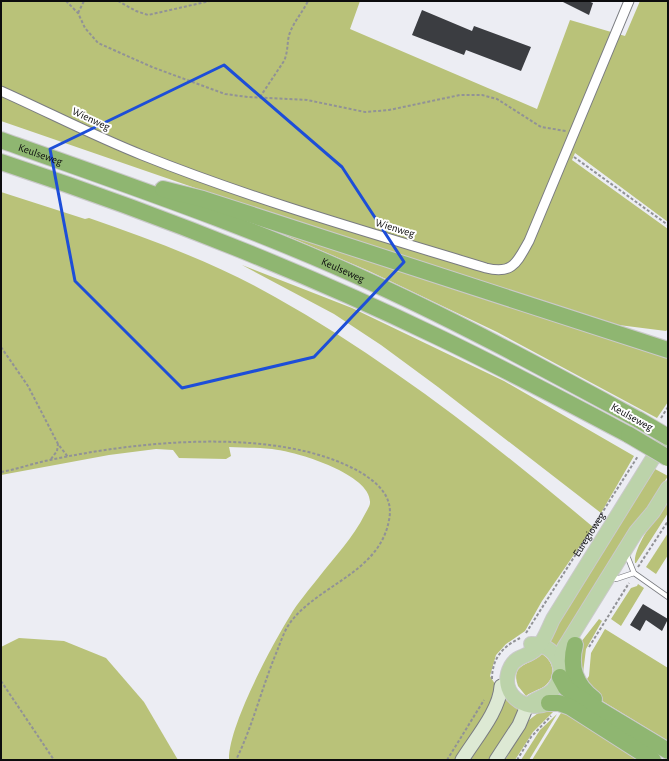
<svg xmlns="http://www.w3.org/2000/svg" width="669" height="761" font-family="'Alegreya Sans',sans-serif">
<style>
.green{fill:#b9c279}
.building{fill:#3b3d41}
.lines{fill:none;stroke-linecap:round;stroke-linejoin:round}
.lane-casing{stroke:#7a7c81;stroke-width:6}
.street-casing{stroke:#7a7c81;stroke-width:11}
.secondary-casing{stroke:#7a7c81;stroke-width:15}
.primary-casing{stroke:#cacaca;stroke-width:16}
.highway-casing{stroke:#cacaca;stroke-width:18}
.path{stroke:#919296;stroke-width:2;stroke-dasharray:3 2;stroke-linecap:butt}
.lane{stroke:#fff;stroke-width:4.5}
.street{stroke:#fff;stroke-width:9}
.secondary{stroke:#dde9d4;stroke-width:13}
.primary{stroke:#bcd3aa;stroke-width:14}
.highway{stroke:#8fb671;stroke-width:16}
.highway-bridge-casing{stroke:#cacaca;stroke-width:18;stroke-linecap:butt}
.highway-bridge{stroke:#8fb671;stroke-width:16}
.marked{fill:none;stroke:#1d4ed8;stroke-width:3;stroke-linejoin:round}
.labels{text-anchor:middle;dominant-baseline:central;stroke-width:4;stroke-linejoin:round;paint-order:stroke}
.street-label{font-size:11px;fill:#0c0c0e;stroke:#fff}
</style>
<rect width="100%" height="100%" fill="#ecedf3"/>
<g class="green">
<path d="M 1,1 L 360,1 L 350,29 L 537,109 L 570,20 L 625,36 L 640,1 L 668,1 L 668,222 L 575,153 L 572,160 L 668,229 L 668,329 L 666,331 L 611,324 L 233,201 L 1,121 Z"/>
<path d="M 1,192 L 85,219 L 89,218 C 153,240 217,264 275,297 C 389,361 493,443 593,527 L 542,601 L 525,631 L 506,644 L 496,655 L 490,676 L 495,684 L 493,703 L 458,760 L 229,760 C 228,727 272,645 290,616 C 298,602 309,590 319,577 C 335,556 353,538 365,514 C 367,510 370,506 370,503 C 372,475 300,453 278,450 C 262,447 245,448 229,447 L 231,456 L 226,459 L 179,458 L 173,450 L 156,449 L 109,455 L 1,475 Z"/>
<path d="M 224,209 L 668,353 L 668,402 L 657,418 L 497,332 L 369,271 Z"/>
<path d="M 242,265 L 352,308 L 504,381 L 634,456 L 601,513 L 438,387 L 381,345 L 334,314 Z"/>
<path d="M 655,469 L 668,476 L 558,649 L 548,643 L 563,614 Z"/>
<path d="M 668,499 L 668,513 L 636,563 L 635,563 C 633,546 659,514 668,499 Z"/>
<path d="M 668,533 L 668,555 L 656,574 L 646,567 Z"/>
<path d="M 638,584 L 644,588 L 621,626 L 611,619 L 631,588 L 637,586 Z"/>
<path d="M 599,619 L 602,621 L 586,649 L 583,673 L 578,674 L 581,642 Z"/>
<path d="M 605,629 L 668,668 L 668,741 L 599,699 L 585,682 L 589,676 L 591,653 Z"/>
<path d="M 19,638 L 64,641 L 106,658 L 144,702 L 178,760 L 1,760 L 1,647 Z"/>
<path d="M 542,654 C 553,661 557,675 546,685 C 540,690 532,691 526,696 L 518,686 C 510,662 531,666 542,654 Z"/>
<path d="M 504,695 L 520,710 L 490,760 L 470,760 Z"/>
<path d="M 542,710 L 555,710 L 533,732 L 515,760 L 505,760 L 529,720 Z"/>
<path d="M 563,712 L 645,760 L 532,760 L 561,713 Z"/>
<path d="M 557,714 L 529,760 L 521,760 L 540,730 Z"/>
</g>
<g class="building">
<path d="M 561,1 L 588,1 L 593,3 L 589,15 Z"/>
<path d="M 422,10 L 472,31 L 474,26 L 531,47 L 521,71 L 466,50 L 464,55 L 412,35 Z"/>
<path d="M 643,604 L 668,619 L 662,631 L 646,620 L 640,631 L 630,625 Z"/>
</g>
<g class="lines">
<g class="lane-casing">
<g id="lane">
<path d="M 628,558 L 634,573 L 668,597"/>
<path d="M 616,579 L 634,573"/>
</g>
</g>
<g class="street-casing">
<path id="street" d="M 1,91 C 48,112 94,136 142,155 C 254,200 371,233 486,268 C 513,275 517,262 529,241 L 629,1"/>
</g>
<g class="secondary-casing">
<g id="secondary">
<path d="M 462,760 C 475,739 500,710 501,686"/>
<path d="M 496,760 L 519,725 L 527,706"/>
</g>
</g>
<g class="primary-casing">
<g id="primary">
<path d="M 531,644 C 556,644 570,670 553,690 C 547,696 539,697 532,702"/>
<path d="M 561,665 L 561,656 L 564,648 L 636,532 L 653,512 L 668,488"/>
<path d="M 549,703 C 524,714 497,692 511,666 C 517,655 528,657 536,649 C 544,642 548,629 553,619 L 668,434"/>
</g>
</g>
<g class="highway-casing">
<g id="highway">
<path id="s2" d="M 1,140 C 127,185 255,228 377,285 C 466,326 552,373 639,420"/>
<path d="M 1,162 C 149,211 295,268 436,336 C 501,367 565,401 629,435"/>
<path d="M 163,189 L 203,199 L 668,350"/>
<path d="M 575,645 C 569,667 575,685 594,699"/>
<path d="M 560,677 L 566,688 L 575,695 L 668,751"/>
<path d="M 549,703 L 559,703 L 570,707 L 653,760"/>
</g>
</g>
<g class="path">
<path d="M 66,1 L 78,13 L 85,28 L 98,43 L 152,67 L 225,94 L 248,97 L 307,100 L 365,112 L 389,110 L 460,95 L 482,95 L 497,99 L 541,127 L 566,131"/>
<path d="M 118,1 L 136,11 L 148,15 L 210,1"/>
<path d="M 78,13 L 84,1"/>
<path d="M 260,97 L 284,61 C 288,52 287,44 289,35 C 293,23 302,13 308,1"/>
<path d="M 574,157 L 668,225"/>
<path d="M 1,347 L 28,386 L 58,444 L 68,457"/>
<path d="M 661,418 L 668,407"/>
<path d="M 51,459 L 57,451 L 58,444"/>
<path d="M 1,472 C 18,469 34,463 50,460 C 138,441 279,426 360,472 C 378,483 394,497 389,520 C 380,571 322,584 293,619 C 285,628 281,641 277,651 C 262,687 253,725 236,760"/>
<path d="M 638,567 L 668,521"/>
<path id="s1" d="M 526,633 L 638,456"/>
<path d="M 589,647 L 629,583"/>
<path d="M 492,679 C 492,659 502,647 520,638"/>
<path d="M 1,681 L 54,760"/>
<path d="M 447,760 L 484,700"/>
<path d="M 517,760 L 531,737 L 551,716"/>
</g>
<use href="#lane" class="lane"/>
<use href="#street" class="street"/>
<use href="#secondary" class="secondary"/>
<use href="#primary" class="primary"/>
<use href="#highway" class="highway"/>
<g class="highway-bridge-casing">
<g id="highway-bridge">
<path d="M 639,420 L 668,437"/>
<path d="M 629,435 L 668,458"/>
</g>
</g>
<use href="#highway-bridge" class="highway-bridge"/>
</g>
<path class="marked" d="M 224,65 L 342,167 L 404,262 L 314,357 L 182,388 L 75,281 L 50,149 Z"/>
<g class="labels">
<g class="street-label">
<text transform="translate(91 119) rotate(25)">Wienweg</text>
<text stroke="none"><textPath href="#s2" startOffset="42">Keulseweg</textPath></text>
<text transform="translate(395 228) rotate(17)">Wienweg</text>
<text stroke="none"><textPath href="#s2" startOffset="366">Keulseweg</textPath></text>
<text transform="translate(632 417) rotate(29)">Keulseweg</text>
<text stroke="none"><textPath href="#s1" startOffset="117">Euregioweg</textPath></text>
</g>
</g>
<rect width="669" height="761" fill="none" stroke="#0c0c0e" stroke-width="4"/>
</svg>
